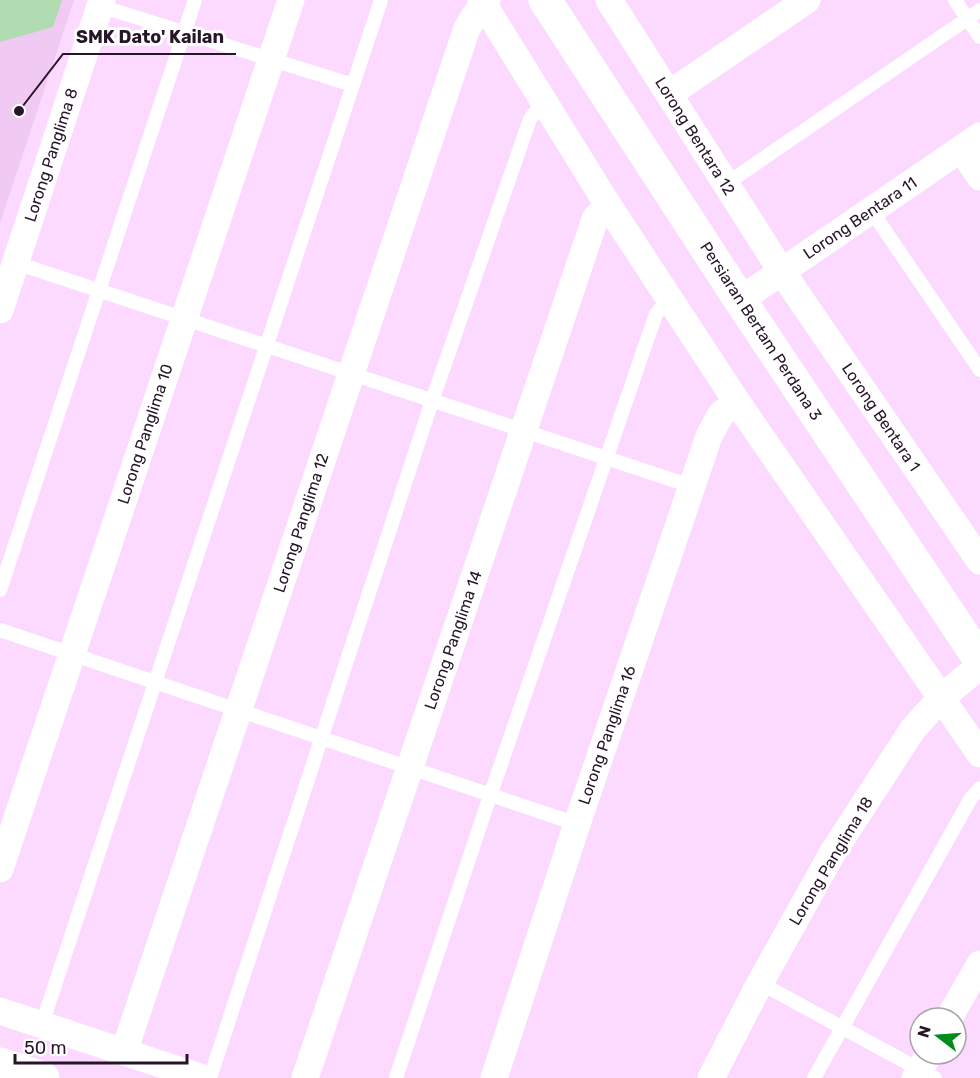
<svg xmlns="http://www.w3.org/2000/svg" width="980" height="1078" font-family="Rubik,sans-serif">
<style>
.built{fill:#f0caf2}
.green{fill:#b1dbb0}
.lines{fill:none;stroke-linecap:round;stroke-linejoin:round}
.lane{stroke:#fff;stroke-width:14}
.street{stroke:#fff;stroke-width:27}
.secondary{stroke:#fff;stroke-width:33}
.labels{text-anchor:middle;dominant-baseline:central;stroke-width:6;stroke-linejoin:round;paint-order:stroke}
.street-label{font-size:16px;fill:#261627;stroke:#fff}
.leader{fill:none;stroke:#261627;stroke-width:2}
.callout-dot{fill:#261627;stroke:#fff;stroke-width:2}
.callout-label{font-size:18px;text-anchor:middle;font-weight:bold;fill:#261627;stroke:#fff;stroke-width:6;stroke-linejoin:round;paint-order:stroke}
</style>
<rect width="100%" height="100%" fill="#fcd9fe"/>
<path class="built" d="M 0,0 L 74,0 L 0,223 Z"/>
<path class="green" d="M 0,0 L 62,0 L 53,27 L 0,42 Z"/>
<g class="lines">
<g class="lane">
<path d="M 955,0 L 980,37"/>
<path d="M 100,6 L 353,85"/>
<path d="M 726,184 L 980,10"/>
<path d="M 871,210 L 980,370"/>
<path d="M 16,263 L 691,486"/>
<path d="M 0,590 L 195,0"/>
<path d="M 0,630 L 577,824"/>
<path d="M 760,983 L 935,1078"/>
<path d="M 42,1024 L 381,0"/>
<path d="M 210,1078 L 432,401 L 530,119 L 543,102"/>
<path d="M 396,1078 L 490,796 L 656,314 L 669,299"/>
<path d="M 814,1078 L 971,798 L 980,788"/>
</g>
<g class="street">
<path d="M 481,0 L 608,205 L 737,402 L 980,754"/>
<path d="M 609,0 L 782,272 L 980,561"/>
<path d="M 669,94 L 807,0"/>
<path d="M 961,149 L 980,177"/>
<path d="M 740,300 L 980,136"/>
<path d="M 0,310 L 102,0"/>
<path d="M 0,869 L 291,0"/>
<path d="M 0,1011 L 203,1078"/>
<path d="M 949,1018 L 980,964"/>
<path d="M 124,1052 L 467,28 L 483,3 L 487,0"/>
<path d="M 305,1078 L 595,219 L 608,205"/>
<path d="M 494,1078 L 577,824 L 709,436 L 721,414 L 737,402"/>
<path d="M 711,1078 L 760,983 L 833,852 L 913,729 L 941,698 L 980,666"/>
<path d="M 915,1078 L 929,1054"/>
</g>
<g class="secondary">
<path d="M 545,0 L 740,300 L 980,660"/>
<path d="M 0,1064 L 43,1078"/>
</g>
</g>
<g class="labels">
<g class="street-label">
<text transform="translate(695 136) rotate(58)">Lorong Bentara 12</text>
<text transform="translate(51 155) rotate(-72)">Lorong Panglima 8</text>
<text transform="translate(860 218) rotate(-34)">Lorong Bentara 11</text>
<text transform="translate(761 331) rotate(57)">Persiaran Bertam Perdana 3</text>
<text transform="translate(881 417) rotate(56)">Lorong Bentara 1</text>
<text transform="translate(145 434) rotate(-72)">Lorong Panglima 10</text>
<text transform="translate(301 523) rotate(-72)">Lorong Panglima 12</text>
<text transform="translate(453 640) rotate(-71)">Lorong Panglima 14</text>
<text transform="translate(607 735) rotate(-71)">Lorong Panglima 16</text>
<text transform="translate(831 861) rotate(-59)">Lorong Panglima 18</text>
</g>
</g>
<path class="leader" d="M19 111L63 54H236"/>
<circle class="callout-dot" cx="19" cy="111" r="6"/>
<g class="callout-label">
<text x="150" y="43">SMK Dato' Kailan</text>
</g>
<g transform="translate(938 1036) rotate(287)"><circle r="28" fill="#ffffff" stroke="#a8a2a9" stroke-width="1.5"/>
<path d="M0-4.5L10 22L0 15L-10 22Z" fill="#008c1c"/>
<text y="-9" font-size="16" font-weight="bold" text-anchor="middle" fill="#261627">N</text>
</g>
<path d="M15 1054v9h172v-9" fill="none" stroke="#261627" stroke-width="3"/>
<text x="24" y="1054" font-size="18" fill="#261627" stroke="#ffffff" stroke-width="4.5" paint-order="stroke">50 m</text>
</svg>
